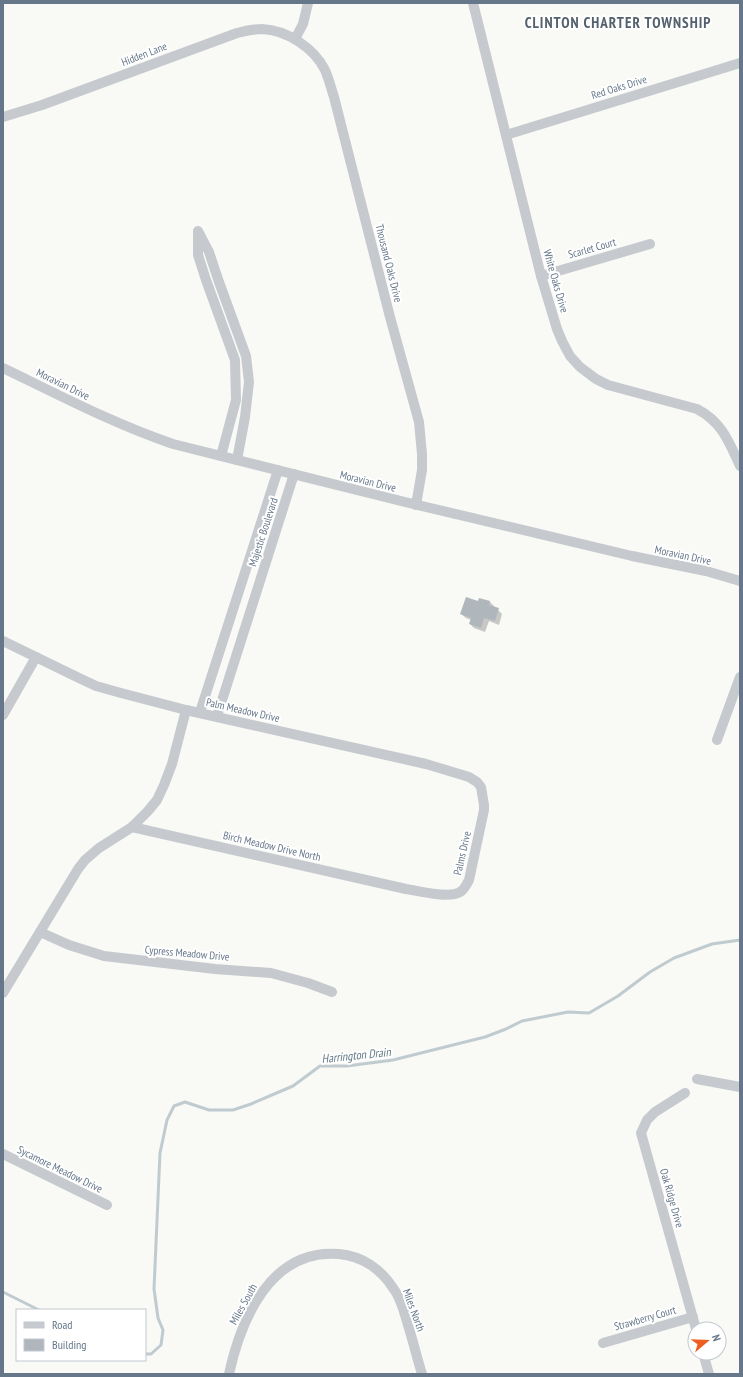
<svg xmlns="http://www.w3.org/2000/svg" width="743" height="1377" font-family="'PT Sans Narrow',sans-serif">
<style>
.shadow{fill:#0003}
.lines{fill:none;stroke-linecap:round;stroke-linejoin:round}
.stream{stroke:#c0cbd0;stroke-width:3}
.building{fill:#afb7bd}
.minor{stroke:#c6cace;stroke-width:10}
.labels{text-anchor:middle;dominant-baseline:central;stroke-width:4;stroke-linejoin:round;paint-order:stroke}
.street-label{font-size:11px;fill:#667789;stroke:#fff}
.water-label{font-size:12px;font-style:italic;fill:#627984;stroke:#fff}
.district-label{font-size:15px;font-weight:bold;letter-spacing:1px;fill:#54616e;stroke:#fff}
</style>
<rect width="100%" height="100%" fill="#f9f9f6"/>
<path class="shadow" d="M 480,599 L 490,602 L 502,614 L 499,625 L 489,621 L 485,632 L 474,628 L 470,624 L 471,620 L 466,618 L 461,614 L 479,602 Z"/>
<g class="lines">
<g class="stream">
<path d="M 3,1292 L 39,1310"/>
<path d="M 145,1354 L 151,1354 L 161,1345 L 163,1330 L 158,1318 L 154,1289 L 160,1153 L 167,1120 L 174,1106 L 185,1102 L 209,1110 L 233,1110 L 251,1104 L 293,1086 L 320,1066 L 347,1066 L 393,1060 L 485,1037 L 506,1029 L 522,1021 L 568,1012 L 589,1013 L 618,996 L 650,972 L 674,958 L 712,944 L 740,940"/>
</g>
</g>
<path class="building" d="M 466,597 L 478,601 L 479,598 L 490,601 L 489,605 L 499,608 L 495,621 L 484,618 L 481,628 L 469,624 L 471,618 L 460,614 Z"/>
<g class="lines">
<g class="minor">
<path d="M 473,3 L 541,276 L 557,329 L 562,341 L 570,356 L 580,367 L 596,379 L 608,385 L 697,409 C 722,422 729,442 740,466"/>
<path d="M 295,39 L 303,24 L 308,3"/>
<path d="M 3,117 L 42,105 L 237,33 C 245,31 254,29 262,29 C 287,30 314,48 325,70 C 329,79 331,88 334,97 L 390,317 L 419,422 L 422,454 L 422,470 L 416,505"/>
<path d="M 506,135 L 740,63"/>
<path d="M 198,231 L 209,252 L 219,282 L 246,356 L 249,382 L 245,417 L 237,460"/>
<path d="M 198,233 L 198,255 L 206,280 L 235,360 L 236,400 L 221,456"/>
<path d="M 541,276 L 650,244"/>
<path d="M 3,368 C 59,395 114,424 173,444 L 401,501 L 632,556 L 706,571 L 740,581"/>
<path d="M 3,641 L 79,678 L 96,686 L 121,693 L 186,710 L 426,764 L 469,777 L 477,782 L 481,787 L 484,805 L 484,810 L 469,880 C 467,884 464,890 460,892 C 449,899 419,891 406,889 L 132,827"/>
<path d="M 200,712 L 278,470"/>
<path d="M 3,715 L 36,657"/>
<path d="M 217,716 L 294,474"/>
<path d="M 717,740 L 740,677"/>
<path d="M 40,932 L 69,945 L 104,956 L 215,969 L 271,973 L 308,983 L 332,992"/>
<path d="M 3,993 L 78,869 L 85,860 L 99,848 L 132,827 L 148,811 L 157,800 L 164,785 L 172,764 L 186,710"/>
<path d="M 697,1079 L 740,1087"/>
<path d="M 685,1093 L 655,1112 L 647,1120 L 641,1133 L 696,1329"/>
<path d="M 3,1154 L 107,1205"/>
<path d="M 603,1343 L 693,1317"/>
<path d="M 703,1353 L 709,1374"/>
<path d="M 229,1374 C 241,1319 271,1248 339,1254 C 362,1256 381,1269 393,1288 C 401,1298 404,1312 408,1325 C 413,1341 417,1358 422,1374"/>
</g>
</g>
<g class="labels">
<g class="street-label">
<text transform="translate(144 54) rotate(-21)">Hidden Lane</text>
<text transform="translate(619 87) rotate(-17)">Red Oaks Drive</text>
<text transform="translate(592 248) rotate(-16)">Scarlet Court</text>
<text transform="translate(389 263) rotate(76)">Thousand Oaks Drive</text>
<text transform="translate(556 281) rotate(74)">White Oaks Drive</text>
<text transform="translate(63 384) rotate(26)">Moravian Drive</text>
<text transform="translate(368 481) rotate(14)">Moravian Drive</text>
<text transform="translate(263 532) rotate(-72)">Majestic Boulevard</text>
<text transform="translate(683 555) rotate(12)">Moravian Drive</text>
<text transform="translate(243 710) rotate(13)">Palm Meadow Drive</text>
<text transform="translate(272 846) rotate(13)">Birch Meadow Drive North</text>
<text transform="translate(462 853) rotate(-77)">Palms Drive</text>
<text transform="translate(187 953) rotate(5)">Cypress Meadow Drive</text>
<text transform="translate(60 1169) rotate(26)">Sycamore Meadow Drive</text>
<text transform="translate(672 1198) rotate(74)">Oak Ridge Drive</text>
<text transform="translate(243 1304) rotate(-61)">Miles South</text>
<text transform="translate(414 1310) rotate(70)">Miles North</text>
<text transform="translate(645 1318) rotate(-16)">Strawberry Court</text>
</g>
<g class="water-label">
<text transform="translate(356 1055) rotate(-6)">Harrington Drain</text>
</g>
<g class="district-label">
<text x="618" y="22">CLINTON CHARTER TOWNSHIP</text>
</g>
</g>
<rect width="743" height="1377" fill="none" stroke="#667789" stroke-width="8"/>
<rect x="16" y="1309" width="130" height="52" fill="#ffffff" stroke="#c2c9d0"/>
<rect x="24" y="1322" width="20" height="6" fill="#c6cace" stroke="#c2c9d0"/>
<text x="52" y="1329" font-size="12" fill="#667789">Road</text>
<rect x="24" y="1339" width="20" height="12" fill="#afb7bd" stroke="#c2c9d0"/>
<text x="52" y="1349" font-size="12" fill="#667789">Building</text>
<g transform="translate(707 1341) rotate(71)"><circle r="19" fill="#ffffff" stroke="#c2c9d0"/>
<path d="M0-3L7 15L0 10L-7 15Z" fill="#ef5d20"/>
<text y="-6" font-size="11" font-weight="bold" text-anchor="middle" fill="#667789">N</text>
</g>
</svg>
